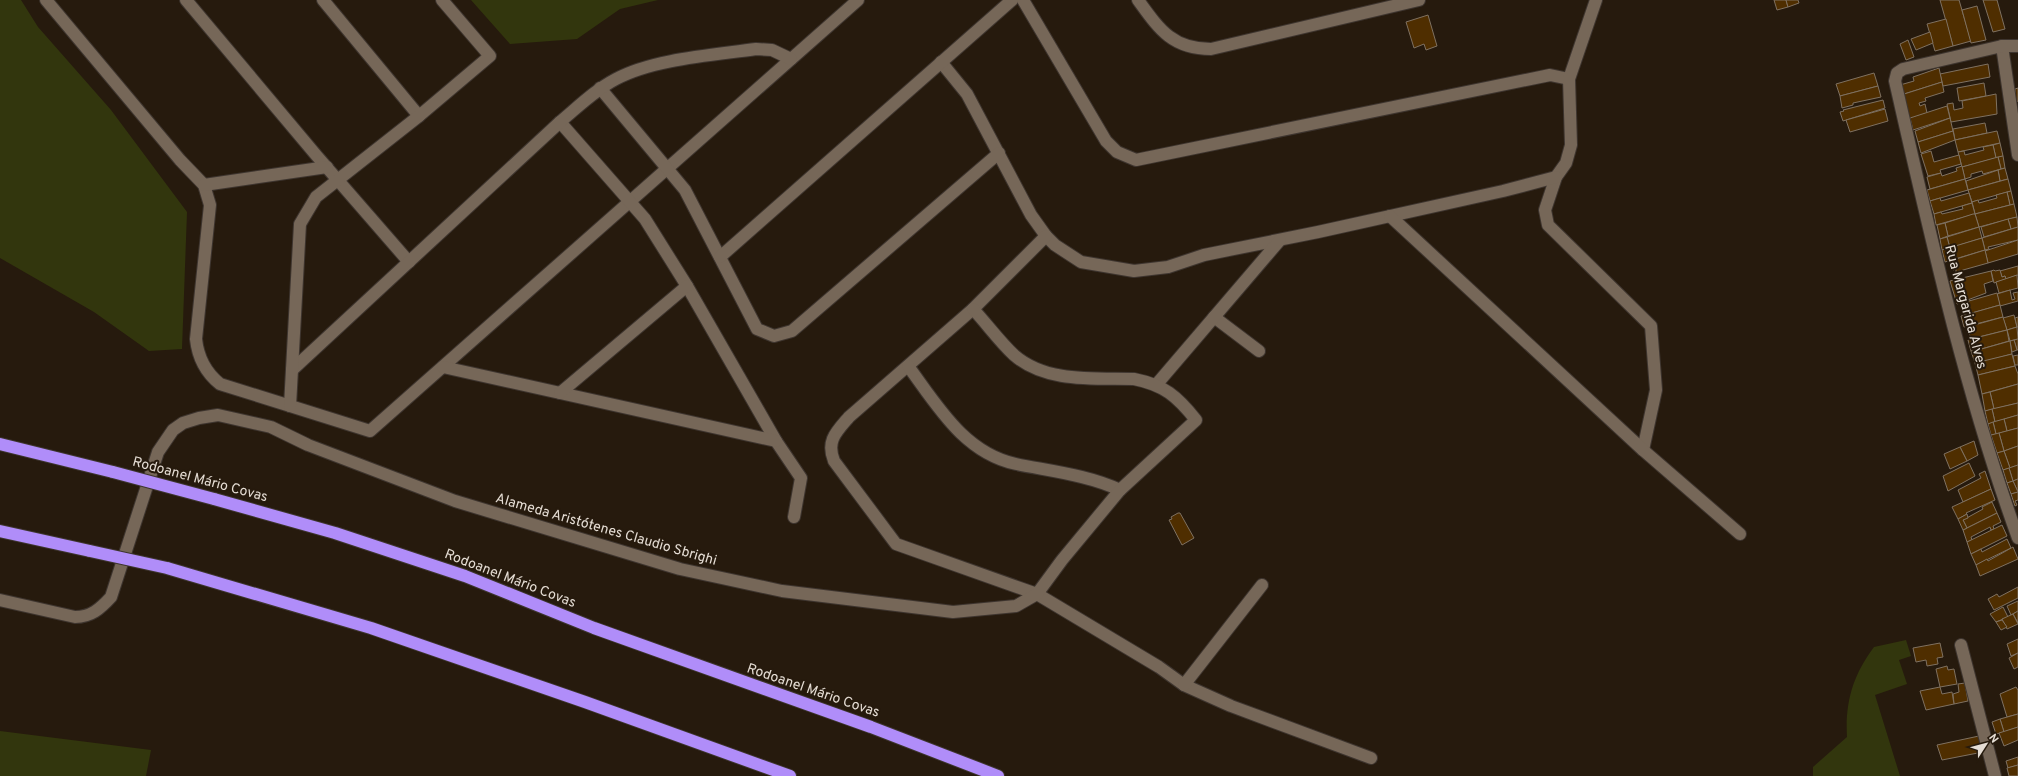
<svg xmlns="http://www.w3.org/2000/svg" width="2018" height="776" font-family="Overpass,sans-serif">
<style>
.green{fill:#32360d}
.building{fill:#4f2e00;stroke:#7f7161}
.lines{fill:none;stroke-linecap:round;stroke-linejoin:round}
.street-casing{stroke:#3e352f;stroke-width:14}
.highway-casing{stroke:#3e352f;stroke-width:14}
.street{stroke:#766758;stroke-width:12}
.highway{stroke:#b08df9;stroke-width:12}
.highway-bridge-casing{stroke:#3e352f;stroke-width:14;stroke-linecap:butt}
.highway-bridge{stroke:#b08df9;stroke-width:12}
.labels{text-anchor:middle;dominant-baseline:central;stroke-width:4;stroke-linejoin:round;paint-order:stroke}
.street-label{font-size:14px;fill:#e5ddd4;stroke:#261a0d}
</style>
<rect width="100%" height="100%" fill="#261a0d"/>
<g class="green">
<path d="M 0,0 L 21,0 L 38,27 L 111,110 L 187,212 L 182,349 L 149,351 L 94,312 L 0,258 Z"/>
<path d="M 471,0 L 658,0 L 620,9 L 577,39 L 510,44 Z"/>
<path d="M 1906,640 L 1911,656 L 1899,660 L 1907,684 L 1875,695 L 1900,776 L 1813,776 L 1813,767 L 1847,737 C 1845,702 1853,675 1874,647 Z"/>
<path d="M 0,731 L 151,750 L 146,776 L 0,776 Z"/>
</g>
<g class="building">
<path d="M 1774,0 L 1786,0 L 1788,7 L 1777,10 Z"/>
<path d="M 1786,0 L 1798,0 L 1799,3 L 1788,7 Z"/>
<path d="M 1940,0 L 1959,0 L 1971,41 L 1953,46 Z"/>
<path d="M 1983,0 L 1997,0 L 2005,29 L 1993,32 Z"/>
<path d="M 1977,6 L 1986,40 L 1971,43 L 1962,10 Z"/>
<path d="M 1428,15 L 1437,46 L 1426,50 L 1424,44 L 1414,48 L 1406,22 Z"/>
<path d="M 1946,19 L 1953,46 L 1935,51 L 1927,24 Z"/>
<path d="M 1930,32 L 1933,43 L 1916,50 L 1911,39 Z"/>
<path d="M 1908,40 L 1914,57 L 1906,60 L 1900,44 Z"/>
<path d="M 1988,64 L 1990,77 L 1943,86 L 1940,74 Z"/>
<path d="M 1939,68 L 1942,82 L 1901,95 L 1900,85 L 1914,81 L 1913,77 Z"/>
<path d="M 1874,73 L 1878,86 L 1840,96 L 1836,84 Z"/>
<path d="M 1942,82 L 1944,92 L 1925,98 L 1926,101 L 1919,103 L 1920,106 L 1925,104 L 1927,113 L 1906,120 L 1901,95 Z"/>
<path d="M 1984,83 L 1986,96 L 1959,101 L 1957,88 Z"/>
<path d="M 1878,86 L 1881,97 L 1853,103 L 1853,105 L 1842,108 L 1840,96 Z"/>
<path d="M 2018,88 L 2018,101 L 2016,102 L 2015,89 Z"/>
<path d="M 1996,94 L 1997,114 L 1951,122 L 1947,104 L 1953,103 L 1954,110 L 1963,108 L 1962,101 Z"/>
<path d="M 1883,100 L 1885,108 L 1843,121 L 1840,112 L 1844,111 L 1843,110 Z"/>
<path d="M 1947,106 L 1950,118 L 1913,130 L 1910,118 Z"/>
<path d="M 1885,109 L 1888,121 L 1850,132 L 1846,120 Z"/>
<path d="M 1950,118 L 1953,131 L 1918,142 L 1915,131 Z"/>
<path d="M 1985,123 L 1987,133 L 1955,140 L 1953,129 Z"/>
<path d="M 1953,131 L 1955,140 L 1921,153 L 1918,142 Z"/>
<path d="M 1997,131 L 2000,143 L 1958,152 L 1955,140 Z"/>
<path d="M 2000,143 L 2003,156 L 1996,158 L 1993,145 Z"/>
<path d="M 1993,145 L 1996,158 L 1962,167 L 1958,152 L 1964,151 L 1965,155 L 1984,150 L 1983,147 Z"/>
<path d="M 1931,151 L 1934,162 L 1959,155 L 1961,164 L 1940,170 L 1941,173 L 1928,176 L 1921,154 Z"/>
<path d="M 1998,157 L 2003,156 L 2005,168 L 2001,169 Z"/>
<path d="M 1998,157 L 2001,169 L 1983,174 L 1982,171 L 1971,174 L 1971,177 L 1965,179 L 1962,167 Z"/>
<path d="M 1962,166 L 1965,179 L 1930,189 L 1927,177 L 1941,173 L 1942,176 L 1957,171 L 1956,168 Z"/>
<path d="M 2005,168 L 2008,179 L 2000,181 L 1998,170 Z"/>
<path d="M 1998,170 L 2000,181 L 1968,190 L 1966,181 Z"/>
<path d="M 1965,179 L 1968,190 L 1930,201 L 1927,190 Z"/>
<path d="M 2008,179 L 2011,191 L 1972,202 L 1968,190 Z"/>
<path d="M 2011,191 L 2014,204 L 2010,205 L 2007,192 Z"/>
<path d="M 2007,192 L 2010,205 L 1975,214 L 1972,202 L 1978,200 L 1979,203 L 1997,198 L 1996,195 Z"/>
<path d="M 1969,193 L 1972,203 L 1934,214 L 1930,201 L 1940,198 L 1941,201 Z"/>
<path d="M 1972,203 L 1975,214 L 1936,225 L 1934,214 L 1941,212 L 1942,214 L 1963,209 L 1962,206 Z"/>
<path d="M 2014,204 L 2017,217 L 1979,227 L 1975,214 Z"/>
<path d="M 1973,214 L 1975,214 L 1979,227 L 1948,236 L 1945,223 Z"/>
<path d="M 2017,217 L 2018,227 L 2011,229 L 2008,219 Z"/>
<path d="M 2008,219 L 2011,229 L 1984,237 L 1981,227 Z"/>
<path d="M 1945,223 L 1948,236 L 1940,239 L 1937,225 Z"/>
<path d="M 1979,227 L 1982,238 L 1950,248 L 1947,237 Z"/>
<path d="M 2018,227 L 2018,240 L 1988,247 L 1989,249 L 1985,250 L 1982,238 Z"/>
<path d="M 1947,237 L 1950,248 L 1942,250 L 1940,239 Z"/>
<path d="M 1982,238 L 1985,250 L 1945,262 L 1942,250 Z"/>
<path d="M 2018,240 L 2018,254 L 1988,263 L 1985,251 Z"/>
<path d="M 1985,250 L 1988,263 L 1956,272 L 1956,269 L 1953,270 L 1952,264 L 1954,263 L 1953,260 Z"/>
<path d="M 2018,266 L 2018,275 L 2006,279 L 2005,276 L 2002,277 L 2000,271 Z"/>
<path d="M 1994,270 L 1995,271 L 2000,270 L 2002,277 L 2005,276 L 2006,279 L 1994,283 L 1991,271 Z"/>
<path d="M 1991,271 L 1993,281 L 1984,284 L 1986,293 L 1957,304 L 1950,281 Z"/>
<path d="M 2017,275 L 2018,288 L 1999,293 L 1996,282 Z"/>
<path d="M 2010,290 L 2012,300 L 2015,299 L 2013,293 L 2018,292 L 2018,301 L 2000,306 L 1997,294 Z"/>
<path d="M 1997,293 L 2000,305 L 1965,315 L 1962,303 Z"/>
<path d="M 2000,305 L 2003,317 L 1964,327 L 1961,316 Z"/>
<path d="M 2014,315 L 2017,327 L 2007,330 L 2003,318 Z"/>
<path d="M 2003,317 L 2007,330 L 1971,339 L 1967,327 Z"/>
<path d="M 2018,317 L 2018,327 L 2017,327 L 2015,318 Z"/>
<path d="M 2017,327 L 2018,339 L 2010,341 L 2007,330 Z"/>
<path d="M 2007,330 L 2009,341 L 1978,350 L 1975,338 Z"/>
<path d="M 1975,338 L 1978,350 L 1971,351 L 1968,340 Z"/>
<path d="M 2018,339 L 2018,350 L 2017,350 L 2014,340 Z"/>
<path d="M 2014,340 L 2017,350 L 2012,352 L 2010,341 Z"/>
<path d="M 2010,341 L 2012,354 L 1982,362 L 1978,350 Z"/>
<path d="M 1976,350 L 1978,350 L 1982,362 L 1975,363 L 1971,351 Z"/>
<path d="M 2012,354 L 2015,366 L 1978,375 L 1975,363 Z"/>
<path d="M 2018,355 L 2018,365 L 2015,365 L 2013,356 Z"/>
<path d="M 2015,366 L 2018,374 L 2018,384 L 1982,394 L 1978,375 Z"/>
<path d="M 2018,384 L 2018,403 L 1994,409 L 1990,392 Z"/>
<path d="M 1990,392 L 1994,409 L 1985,411 L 1982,394 Z"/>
<path d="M 2018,403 L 2018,415 L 1995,422 L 1992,409 Z"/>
<path d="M 1992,409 L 1995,422 L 1988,424 L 1985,411 Z"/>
<path d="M 2018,415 L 2018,428 L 2007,431 L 2004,419 Z"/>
<path d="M 2004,419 L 2007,431 L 1996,434 L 1993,422 Z"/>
<path d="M 1993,422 L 1996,434 L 1991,435 L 1988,424 Z"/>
<path d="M 2018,428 L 2018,446 L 2004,451 L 1999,433 Z"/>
<path d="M 1999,433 L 2004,451 L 1997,453 L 1991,435 Z"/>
<path d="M 1974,441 L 1978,455 L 1967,461 L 1960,447 Z"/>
<path d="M 2018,446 L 2018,465 L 2010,468 L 2004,451 Z"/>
<path d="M 1960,447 L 1967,461 L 1950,469 L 1944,454 Z"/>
<path d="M 2004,451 L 2010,468 L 2003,470 L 1997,453 Z"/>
<path d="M 1969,463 L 1975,476 L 1948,491 L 1943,476 Z"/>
<path d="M 2018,465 L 2018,479 L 2013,481 L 2009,468 Z"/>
<path d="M 2009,468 L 2013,481 L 2007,483 L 2003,470 Z"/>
<path d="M 1985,471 L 1991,489 L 1963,502 L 1958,490 L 1981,478 L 1979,474 Z"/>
<path d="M 2018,479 L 2018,492 L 2013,481 Z"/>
<path d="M 2013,481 L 2018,492 L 2011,494 L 2007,483 Z"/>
<path d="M 1991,489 L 1995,500 L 1966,513 L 1967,514 L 1958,519 L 1952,507 Z"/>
<path d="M 2018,492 L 2018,500 L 2015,501 L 2017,505 L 2015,506 L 2011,494 Z"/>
<path d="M 1992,502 L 1997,513 L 1967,528 L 1963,520 L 1983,509 L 1982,507 Z"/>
<path d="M 1178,513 L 1180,513 L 1194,538 L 1182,545 L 1169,520 L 1172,519 L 1171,517 Z"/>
<path d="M 1997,513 L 2001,522 L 1993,526 L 1994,529 L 1991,530 L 1990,527 L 1971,537 L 1972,540 L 1967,542 L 1963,530 Z"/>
<path d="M 1967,514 L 1968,518 L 1963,520 L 1967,528 L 1963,530 L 1958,519 Z"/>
<path d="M 2002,525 L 2007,536 L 1971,554 L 1967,542 Z"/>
<path d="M 2007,539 L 2011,548 L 1976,565 L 1971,554 L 1981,549 L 1982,552 Z"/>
<path d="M 2013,547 L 2018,559 L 1980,576 L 1976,565 L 1987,559 L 1988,561 Z"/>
<path d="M 2018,587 L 2018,598 L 1994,610 L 1988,599 L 1997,594 L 1999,597 Z"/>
<path d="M 2018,601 L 2018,611 L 2011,615 L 2007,606 Z"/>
<path d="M 2003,607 L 2008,617 L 1996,622 L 1990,614 Z"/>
<path d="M 2018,611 L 2018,623 L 2013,614 Z"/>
<path d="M 2013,614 L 2018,624 L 2007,629 L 2002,619 Z"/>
<path d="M 2002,620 L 2007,627 L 2001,630 L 1996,622 Z"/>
<path d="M 2018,639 L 2018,653 L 2011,656 L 2007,644 Z"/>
<path d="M 1940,643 L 1943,657 L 1937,658 L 1938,664 L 1927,666 L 1926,660 L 1916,662 L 1913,648 Z"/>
<path d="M 2018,653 L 2018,667 L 2014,669 L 2009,658 Z"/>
<path d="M 1947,666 L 1948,670 L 1954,669 L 1957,684 L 1940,687 L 1936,669 Z"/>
<path d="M 1965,683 L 1968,701 L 1954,704 L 1953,694 L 1959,692 L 1958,684 Z"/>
<path d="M 1940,687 L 1942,694 L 1952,692 L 1954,704 L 1926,710 L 1920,691 Z"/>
<path d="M 2016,687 L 2018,690 L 2018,714 L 2007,717 L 2000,694 Z"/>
<path d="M 2018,714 L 2018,727 L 2004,732 L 2000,719 Z"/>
<path d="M 2000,719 L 2004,732 L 1996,734 L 1992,722 Z"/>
<path d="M 2018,727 L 2018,740 L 2004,746 L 1999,733 Z"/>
<path d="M 1979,736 L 1983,752 L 1942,760 L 1937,745 Z"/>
<path d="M 2018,757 L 2018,765 L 2008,768 L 2006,761 Z"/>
<path d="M 2018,765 L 2018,776 L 2009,776 L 2007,768 Z"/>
</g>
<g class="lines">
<g class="street-casing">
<g id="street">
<path d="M 46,0 L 180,160 L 204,185 L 210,205 L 196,339 C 198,358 205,372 220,384 L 370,431 L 858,0"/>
<path d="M 186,0 L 316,155 L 409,262"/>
<path d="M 323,0 L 419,116"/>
<path d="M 1023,0 L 1106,141 L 1117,152 L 1136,160 L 1550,75 L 1569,79"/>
<path d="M 1138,0 C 1159,29 1172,49 1211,49 L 1419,0"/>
<path d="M 1596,0 L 1569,79 L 1571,145 L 1566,163 L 1556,177 L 1545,210 L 1548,225 L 1651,326 L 1656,390 L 1643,450"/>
<path d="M 2002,46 L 2018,155"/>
<path d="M 2018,46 L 2002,46 L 1903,69 L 1897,73 L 1895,81 C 1930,234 1964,389 2018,538"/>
<path d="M 941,62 L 967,94 L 1031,215 L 1046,236 L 1055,245 L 1081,262 L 1134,271 L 1168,267 L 1204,255 L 1318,232 L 1503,191 L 1556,177"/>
<path d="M 600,88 L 685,190 L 757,329 L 774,336 L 792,331 L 999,153"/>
<path d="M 560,122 L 645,219 L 687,286 L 776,441 L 801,478 L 794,517"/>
<path d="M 204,185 L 327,167"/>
<path d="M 1390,216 L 1643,450 L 1740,534"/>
<path d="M 1046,236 L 973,309 L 849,417 C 836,432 826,441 834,461 L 896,544 L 1037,594 L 1159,667 L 1184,685 L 1231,706 L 1371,758"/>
<path d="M 720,257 L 1012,0"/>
<path d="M 1214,317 L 1259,351"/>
<path d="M 908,366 C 937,405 964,453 1016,464 C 1050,471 1088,475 1120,490"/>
<path d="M 443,367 L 776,441"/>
<path d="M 292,370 L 560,122 C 578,107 595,90 616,79 C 653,59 714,55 756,49 L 772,50 L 791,59"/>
<path d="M 1156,385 L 1280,240"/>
<path d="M 560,393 L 687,286"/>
<path d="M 290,406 L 300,224 L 316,197 L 419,116 L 490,56 L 442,0"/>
<path d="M 0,600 L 75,617 C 91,617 100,609 111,597 L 158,452 L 173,430 L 183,423 L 199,418 L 218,415 L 271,427 L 308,445 L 455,501 L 680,569 L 782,591 L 953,612 L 1016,606 L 1037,594 L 1062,560 L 1120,490 L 1196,420 C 1177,396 1164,385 1134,379 C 1094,378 1046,383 1014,355 C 999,341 987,324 973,309"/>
<path d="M 1961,645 L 1995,776"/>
<path d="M 1184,685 L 1262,585"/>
</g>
</g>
<g class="highway-casing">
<g id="highway">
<path d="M 0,444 L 113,472"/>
<path d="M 214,499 L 335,533 L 465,576 L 594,628 L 871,727 L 998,776"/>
<path d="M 0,531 L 90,551"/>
<path d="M 167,568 L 371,628 L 585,702 L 790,776"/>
</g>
</g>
<use href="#street" class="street"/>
<use href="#highway" class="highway"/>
<g class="highway-bridge-casing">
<g id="highway-bridge">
<path d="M 113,472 L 214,499"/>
<path d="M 90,551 L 167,568"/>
</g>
</g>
<use href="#highway-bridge" class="highway-bridge"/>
</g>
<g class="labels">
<g class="street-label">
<text transform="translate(1965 307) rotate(75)">Rua Margarida Alves</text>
<text transform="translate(200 480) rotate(15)">Rodoanel Mário Covas</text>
<text transform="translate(606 530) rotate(16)">Alameda Aristótenes Claudio Sbrighi</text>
<text transform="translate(510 579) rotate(21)">Rodoanel Mário Covas</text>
<text transform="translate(813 691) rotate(19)">Rodoanel Mário Covas</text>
</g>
</g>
<g transform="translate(1986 744) rotate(54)" stroke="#261a0d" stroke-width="3" paint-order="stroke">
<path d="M0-3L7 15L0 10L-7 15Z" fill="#e5ddd4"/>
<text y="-6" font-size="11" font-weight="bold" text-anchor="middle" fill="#e5ddd4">N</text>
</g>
</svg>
